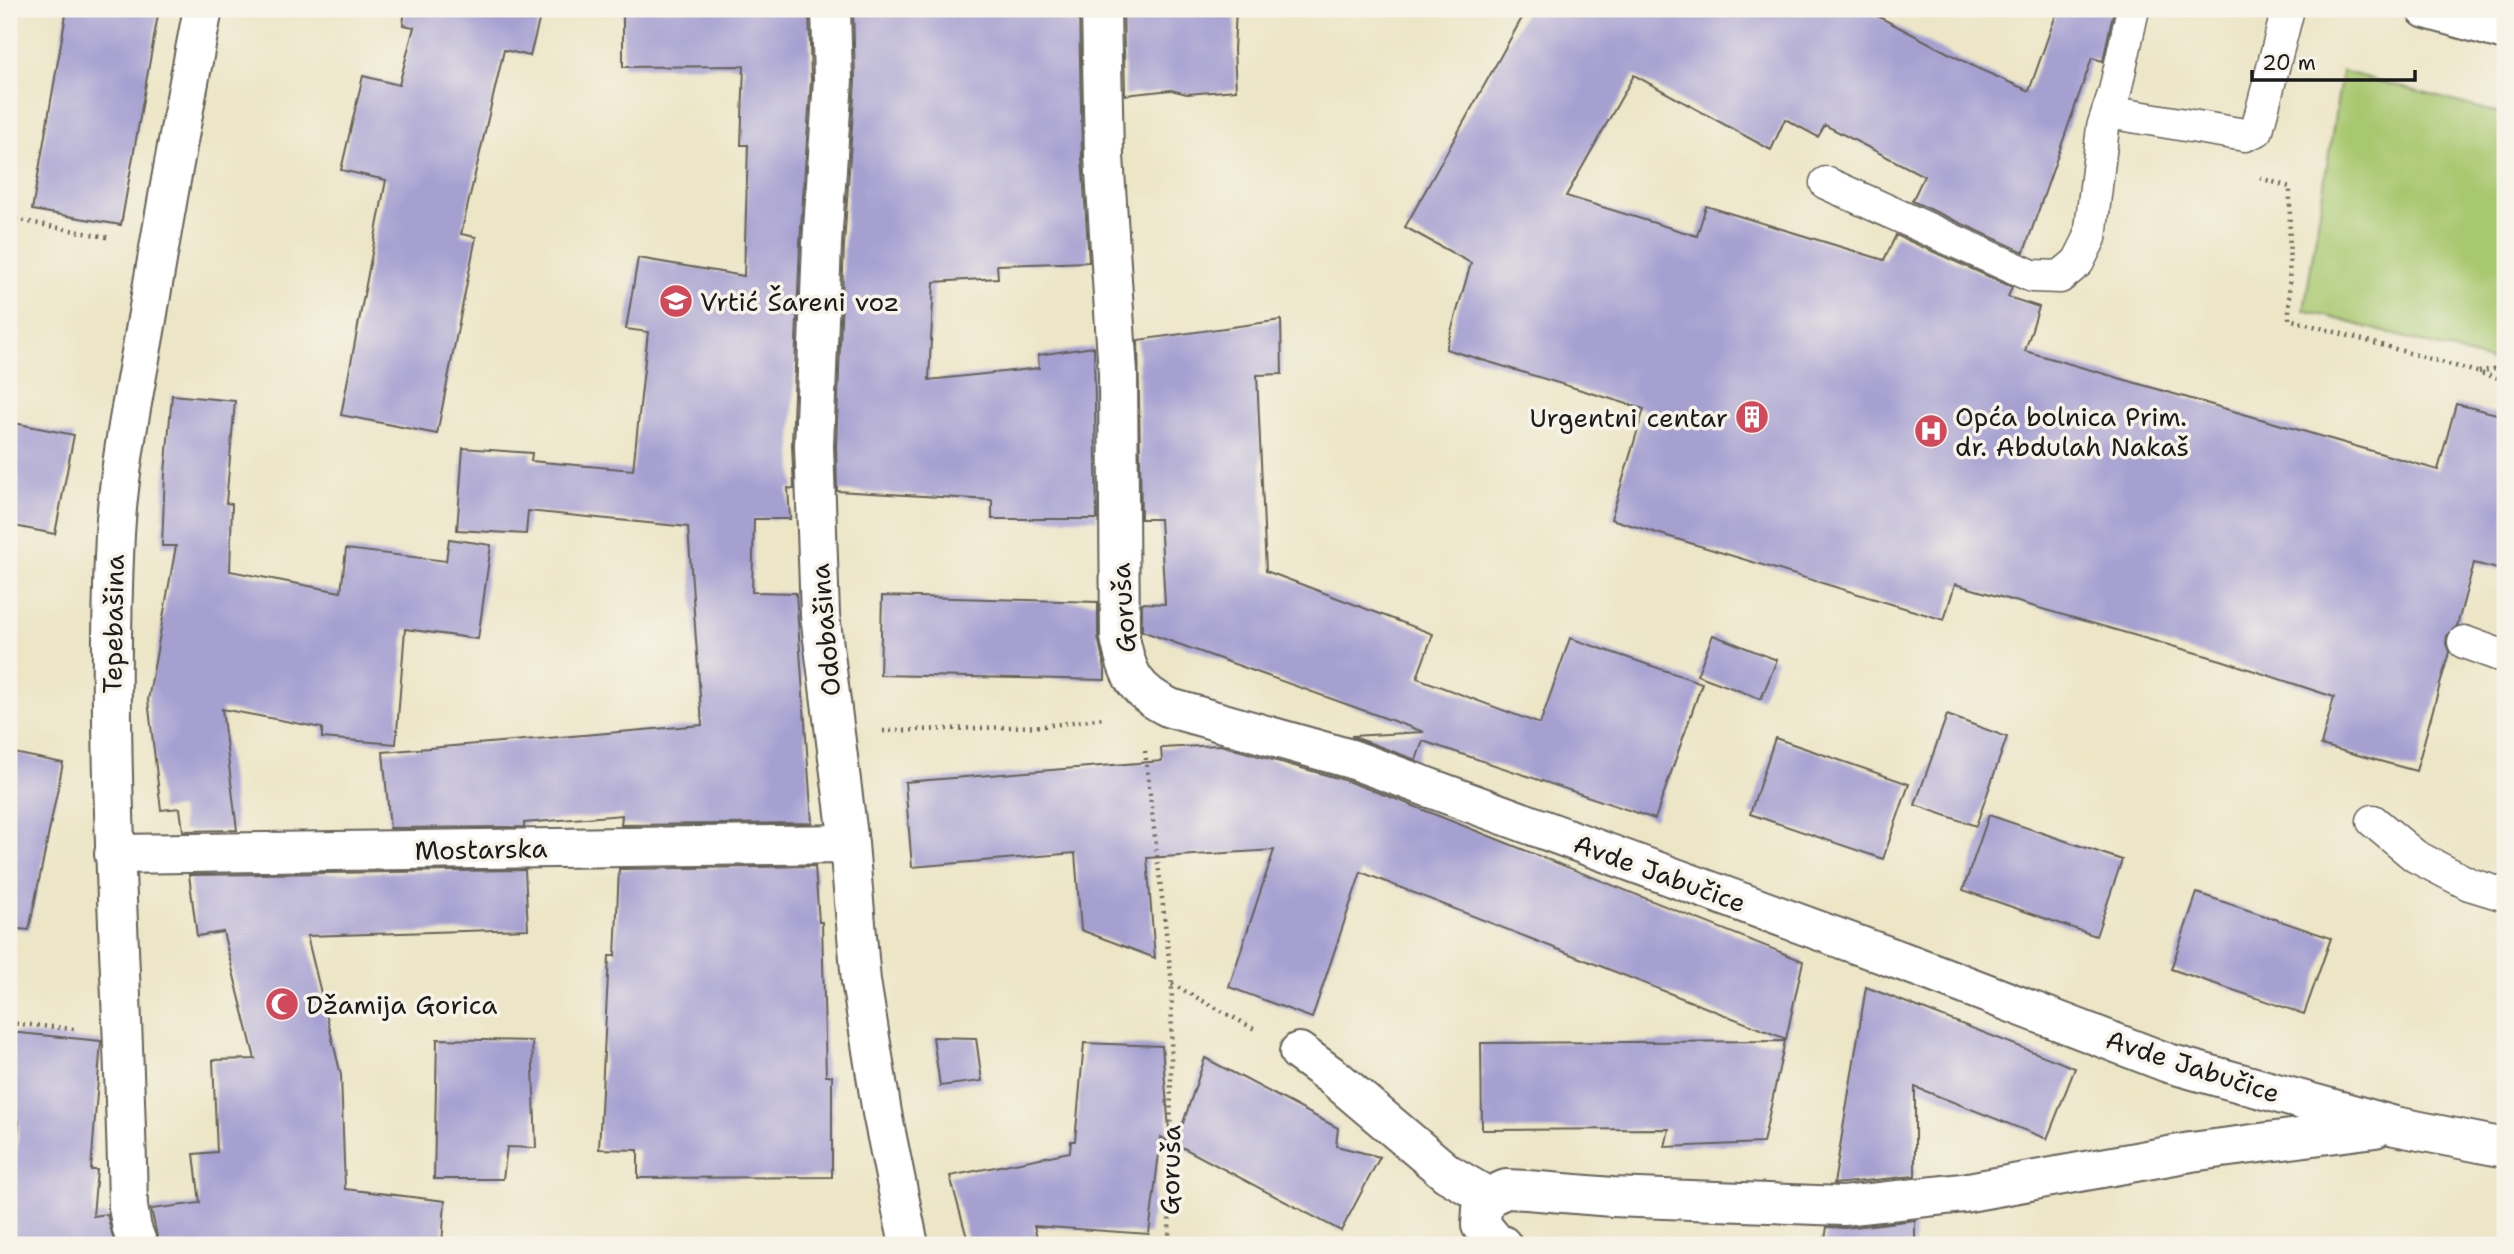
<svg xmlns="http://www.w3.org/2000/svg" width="2514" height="1254" font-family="'Shantell Sans',sans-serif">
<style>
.green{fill:#a8c870;stroke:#627246;stroke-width:2}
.building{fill:#a6a0d1}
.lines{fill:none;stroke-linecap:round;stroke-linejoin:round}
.service-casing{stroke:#656258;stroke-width:35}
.minor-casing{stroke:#656258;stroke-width:42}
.path{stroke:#656258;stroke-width:4.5;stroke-dasharray:2 5;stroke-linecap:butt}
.service{stroke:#fff;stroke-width:32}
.minor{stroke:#fff;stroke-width:38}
.labels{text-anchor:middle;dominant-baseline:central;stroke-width:7;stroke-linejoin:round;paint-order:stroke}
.poi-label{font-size:26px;fill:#1c1c1c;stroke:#f7f3e8;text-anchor:start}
.street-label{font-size:26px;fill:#1c1c1c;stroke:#f7f3e8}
</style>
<rect width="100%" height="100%" fill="#f7f3e8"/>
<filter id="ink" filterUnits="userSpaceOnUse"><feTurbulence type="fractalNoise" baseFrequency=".0143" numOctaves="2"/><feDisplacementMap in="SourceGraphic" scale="14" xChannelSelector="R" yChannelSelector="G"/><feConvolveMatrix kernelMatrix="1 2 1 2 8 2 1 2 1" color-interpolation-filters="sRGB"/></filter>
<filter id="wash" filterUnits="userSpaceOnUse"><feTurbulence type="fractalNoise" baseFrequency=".00686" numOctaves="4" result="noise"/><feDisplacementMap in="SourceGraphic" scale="28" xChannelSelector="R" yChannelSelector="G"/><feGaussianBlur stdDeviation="1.57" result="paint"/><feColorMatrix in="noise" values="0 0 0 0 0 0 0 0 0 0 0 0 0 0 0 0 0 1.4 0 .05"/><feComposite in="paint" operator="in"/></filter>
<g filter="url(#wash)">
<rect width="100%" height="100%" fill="#ece5c6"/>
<path class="green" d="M 2342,71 L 2505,115 L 2505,365 L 2304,310 Z"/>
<g id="blocks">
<g class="building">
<path d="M 67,9 L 159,9 L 121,225 L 32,210 Z"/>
<path d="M 405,9 L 542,9 L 530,56 L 504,50 L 461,234 L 476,237 L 437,434 L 341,415 L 386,180 L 341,170 L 363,76 L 399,85 L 414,27 L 403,25 Z"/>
<path d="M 623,9 L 809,9 L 811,80 L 800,243 L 792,445 L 794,489 L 788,488 L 790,519 L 754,519 L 752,592 L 796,593 L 812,823 L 621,825 L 622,815 L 524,823 L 524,827 L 390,828 L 383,752 L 702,725 L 688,527 L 528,511 L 526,534 L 457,530 L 463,448 L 532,453 L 531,461 L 633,470 L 648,332 L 626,329 L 638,258 L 744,276 L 748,145 L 741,145 L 744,66 L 623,67 Z"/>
<path d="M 853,9 L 1079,9 L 1082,157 L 1089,262 L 997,265 L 998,278 L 934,282 L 929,380 L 1039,368 L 1038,355 L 1094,347 L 1097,519 L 992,519 L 992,500 L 837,491 L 836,446 L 844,245 L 855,81 Z"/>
<path d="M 1123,9 L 1236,9 L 1234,50 L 1236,90 L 1187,94 L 1171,90 L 1125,95 Z"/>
<path d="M 1527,9 L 1864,9 L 1977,68 L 2029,91 L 2058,9 L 2114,9 L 2103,61 L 2092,58 L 2024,252 L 1912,201 L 1924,176 L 1825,125 L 1818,137 L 1785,119 L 1771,150 L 1634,75 L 1566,196 L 1697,236 L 1706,206 L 1884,260 L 1896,235 L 2012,287 L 2008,297 L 2039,307 L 2025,351 L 2438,470 L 2456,404 L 2505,416 L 2505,571 L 2474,563 L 2457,626 L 2447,636 L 2446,644 L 2449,652 L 2416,771 L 2321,745 L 2334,697 L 2221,660 L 1955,584 L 1944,620 L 1611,519 L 1644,409 L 1446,349 L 1471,263 L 1405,227 Z"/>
<path d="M 1281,320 L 1282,374 L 1257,375 L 1266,571 L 1433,634 L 1417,678 L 1540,724 L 1570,638 L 1702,683 L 1655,819 L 1423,741 L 1416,760 L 1351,736 L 1424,732 L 1142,631 L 1142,603 L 1165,604 L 1160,519 L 1141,519 L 1138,340 Z"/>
<path d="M 172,395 L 235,401 L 226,503 L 232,504 L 230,571 L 341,592 L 346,549 L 446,561 L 449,539 L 491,545 L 478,639 L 405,629 L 396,744 L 322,738 L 322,728 L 222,709 L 237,830 L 183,831 L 180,808 L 161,810 L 148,700 L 176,546 L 162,546 L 165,473 Z"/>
<path d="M 9,422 L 74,435 L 55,534 L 9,525 Z"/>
<path d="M 882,596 L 1098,602 L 1098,637 L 1105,669 L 1105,680 L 880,675 Z"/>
<path d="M 1713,635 L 1777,660 L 1761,699 L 1697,675 Z"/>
<path d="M 1947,715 L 2007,737 L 1976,826 L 1915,805 Z"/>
<path d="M 1775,738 L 1909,784 L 1883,859 L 1750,814 Z"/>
<path d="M 1220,745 L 1344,780 L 1401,801 L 1803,961 L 1786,1039 L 1361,872 L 1312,1018 L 1229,987 L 1274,850 L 1147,858 L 1155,958 L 1081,930 L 1075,853 L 912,867 L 905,782 L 1162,761 L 1161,748 Z"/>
<path d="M 9,752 L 63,763 L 29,930 L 9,928 Z"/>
<path d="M 1989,815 L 2122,860 L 2096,936 L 1963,890 Z"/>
<path d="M 815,866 L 819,922 L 822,922 L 826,1076 L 832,1076 L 832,1177 L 638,1178 L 638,1150 L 599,1149 L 609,956 L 615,956 L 619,869 Z"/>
<path d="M 525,870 L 528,929 L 307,936 L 341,1075 L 345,1189 L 445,1201 L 442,1245 L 159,1245 L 151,1209 L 200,1203 L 194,1154 L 217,1152 L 213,1060 L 255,1059 L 223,932 L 197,936 L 189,875 Z"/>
<path d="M 2197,893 L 2331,938 L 2304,1014 L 2171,969 Z"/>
<path d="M 1866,987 L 2075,1068 L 2047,1139 L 1915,1087 L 1915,1176 L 1834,1184 Z"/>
<path d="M 9,1032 L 101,1041 L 91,1170 L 97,1170 L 93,1216 L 107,1214 L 115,1245 L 9,1245 L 19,1121 L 9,1120 Z"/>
<path d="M 933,1037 L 976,1038 L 982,1081 L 940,1086 Z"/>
<path d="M 437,1039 L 532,1041 L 536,1148 L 507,1147 L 503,1179 L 434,1179 Z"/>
<path d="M 1785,1041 L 1763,1143 L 1665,1147 L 1669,1129 L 1482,1130 L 1481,1043 Z"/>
<path d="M 1084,1043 L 1162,1046 L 1170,1142 L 1161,1137 L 1149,1234 L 1034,1226 L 1039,1245 L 969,1245 L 950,1176 L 1070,1152 L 1071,1141 L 1075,1141 Z"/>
<path d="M 1205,1058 L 1338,1128 L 1336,1146 L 1380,1157 L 1341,1231 L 1176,1144 Z"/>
<path d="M 1915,1220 L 1915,1245 L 1824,1245 L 1827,1227 L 1845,1228 Z"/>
</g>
</g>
</g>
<g filter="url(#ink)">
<use href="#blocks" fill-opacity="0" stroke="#656258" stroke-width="2"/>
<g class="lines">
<g class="service-casing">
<g id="service">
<path d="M 2108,112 L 2245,135 L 2257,130 L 2288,9"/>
<path d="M 1826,183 L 2032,276 L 2060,277 L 2078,262 L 2090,238 L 2103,127 L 2115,91 L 2133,9"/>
<path d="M 2464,642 L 2505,657"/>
<path d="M 2373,821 L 2415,856 L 2469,884 L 2505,895"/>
</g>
</g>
<g class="minor-casing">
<g id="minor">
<path d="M 831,9 L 833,80 L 822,244 L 814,446 L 820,615 L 849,844 L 861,981 L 882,1113 L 909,1245"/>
<path d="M 1101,9 L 1104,156 L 1118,373 L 1120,637 C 1127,675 1135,691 1170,708 L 1351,759 L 1926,970 L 2168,1063 L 2395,1126 L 2505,1148"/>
<path d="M 2426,9 L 2505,31"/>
<path d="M 114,854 L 849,844"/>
<path d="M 1299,1052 L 1336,1079 L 1447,1173 L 1488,1197"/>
<path d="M 138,1245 L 132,1229 L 128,1207 C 124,982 104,759 115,534 C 119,466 133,398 145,331 C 163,223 182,116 203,9"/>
<path d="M 1502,1245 L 1496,1243 L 1481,1225 L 1482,1209 L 1488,1197 L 1506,1189 L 1527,1190 L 1612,1197 L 1843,1206 L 1963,1193 L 2191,1152 L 2375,1128"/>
</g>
</g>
<g class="path">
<path d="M 2260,178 L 2290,187 L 2289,319 L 2505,380"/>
<path d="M 9,218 L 111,238"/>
<path d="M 2479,372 L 2505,366"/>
<path d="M 883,731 L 1044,726 L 1104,718"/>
<path d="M 1145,751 L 1172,984 L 1169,1245"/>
<path d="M 1172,984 L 1258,1031"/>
<path d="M 9,1023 L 74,1029"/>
</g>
<use href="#service" class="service"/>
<use href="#minor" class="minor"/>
</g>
</g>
<defs>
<g id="school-disc" transform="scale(1.75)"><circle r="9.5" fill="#d1495b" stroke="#f7f3e8"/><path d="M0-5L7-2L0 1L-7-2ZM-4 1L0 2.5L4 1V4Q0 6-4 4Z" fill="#fff"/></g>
<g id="building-disc" transform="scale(1.75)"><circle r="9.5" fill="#d1495b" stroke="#f7f3e8"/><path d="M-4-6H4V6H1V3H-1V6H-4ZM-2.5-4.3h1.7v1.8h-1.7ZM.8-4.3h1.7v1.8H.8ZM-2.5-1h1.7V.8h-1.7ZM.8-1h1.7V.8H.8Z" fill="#fff"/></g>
<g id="hospital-disc" transform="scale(1.75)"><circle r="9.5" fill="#d1495b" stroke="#f7f3e8"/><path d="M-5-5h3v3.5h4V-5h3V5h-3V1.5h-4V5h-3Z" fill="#fff"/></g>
<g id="mosque-disc" transform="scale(1.75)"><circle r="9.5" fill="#d1495b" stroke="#f7f3e8"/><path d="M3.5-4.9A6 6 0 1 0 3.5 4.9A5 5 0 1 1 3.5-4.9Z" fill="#fff"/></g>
</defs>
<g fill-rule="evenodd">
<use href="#school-disc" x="676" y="301"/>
<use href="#building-disc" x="1752" y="417"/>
<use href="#hospital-disc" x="1931" y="431"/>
<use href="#mosque-disc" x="282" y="1004"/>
</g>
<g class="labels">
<g class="poi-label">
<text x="700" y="301">Vrtić Šareni voz</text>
<text x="1955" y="416">Opća bolnica Prim.<tspan x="1955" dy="30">dr. Abdulah Nakaš</tspan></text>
<text x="1728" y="417" text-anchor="end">Urgentni centar</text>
<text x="306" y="1004">Džamija Gorica</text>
</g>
<g class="street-label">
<text transform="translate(1123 608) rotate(-94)">Goruša</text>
<text transform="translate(113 624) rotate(-89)">Tepebašina</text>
<text transform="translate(825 630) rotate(-95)">Odobašina</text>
<text transform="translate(481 849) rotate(-1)">Mostarska</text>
<text transform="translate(1660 873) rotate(20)">Avde Jabučice</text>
<text transform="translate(2193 1066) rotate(18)">Avde Jabučice</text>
<text transform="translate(1170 1170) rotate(-89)">Goruša</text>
</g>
</g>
<rect width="2514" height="1254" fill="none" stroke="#f7f3e8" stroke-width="35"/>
<path d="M2252 70v10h163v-10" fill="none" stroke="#1c1c1c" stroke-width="3.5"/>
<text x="2262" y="70" font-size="21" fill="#1c1c1c" stroke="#f7f3e8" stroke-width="5" paint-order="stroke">20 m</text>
</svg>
